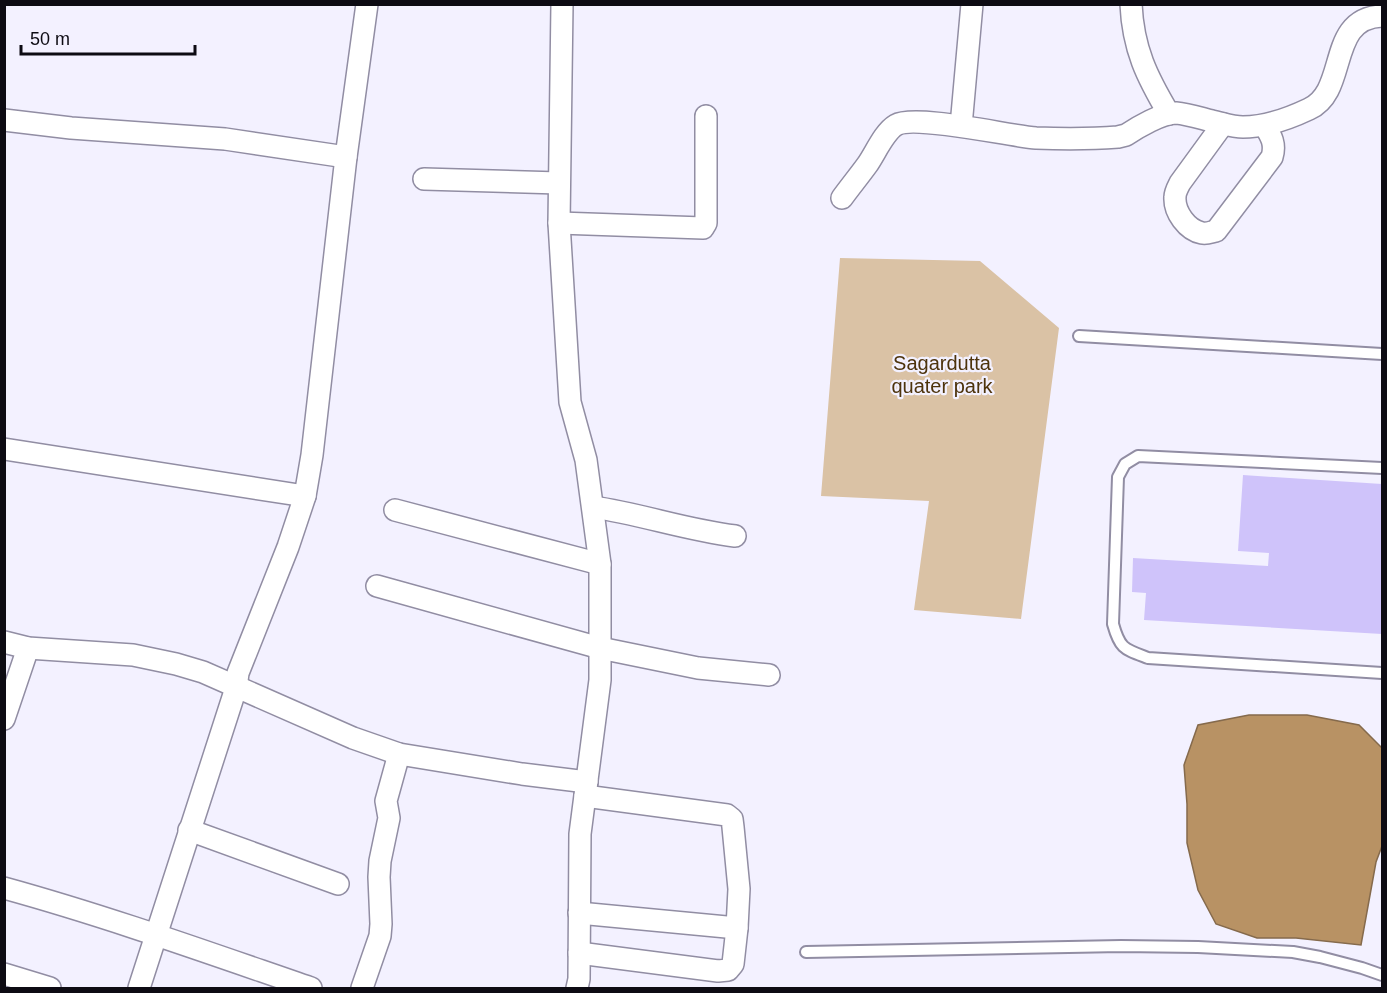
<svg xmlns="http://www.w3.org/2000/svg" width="1387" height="993" font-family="Arial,sans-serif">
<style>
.green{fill:#dac2a5}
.water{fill:#b89264;stroke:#856a4c;stroke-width:1.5}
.building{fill:#cfc3fa}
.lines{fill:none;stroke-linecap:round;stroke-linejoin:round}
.service-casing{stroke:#918da3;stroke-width:14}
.minor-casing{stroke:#918da3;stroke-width:24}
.service{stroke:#fff;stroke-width:10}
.minor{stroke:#fff;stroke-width:21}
.labels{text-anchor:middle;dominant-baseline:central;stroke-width:4.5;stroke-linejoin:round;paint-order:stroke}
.park-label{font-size:20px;fill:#4d330c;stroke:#f3f1ff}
</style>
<rect width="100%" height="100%" fill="#f3f1ff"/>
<path class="green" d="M 840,258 L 980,261 L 1059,328 L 1021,619 L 914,610 L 929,501 L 821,496 Z"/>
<path class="water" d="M 1249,715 L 1307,715 L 1359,725 L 1382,748 L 1382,846 L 1376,862 L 1361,945 L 1296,938 L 1257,938 L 1216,924 L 1198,890 L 1187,843 L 1187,804 L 1184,765 L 1198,725 Z"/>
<path class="building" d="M 1243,475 L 1382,484 L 1382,634 L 1144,620 L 1146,593 L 1132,592 L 1133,558 L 1268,566 L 1269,553 L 1238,551 Z"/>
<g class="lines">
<g class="service-casing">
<g id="service">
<path d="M 1079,336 L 1382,354"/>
<path d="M 1382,468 L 1138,456 L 1125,464 L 1118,477 L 1113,624 C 1120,649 1124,649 1148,658 L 1382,673"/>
<path d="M 806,952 L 1121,946 L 1198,947 L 1293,952 L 1320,957 L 1362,968 L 1382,975"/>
</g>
</g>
<g class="minor-casing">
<g id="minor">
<path d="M 562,4 L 559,223 L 570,402 L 586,460 L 600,564 L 600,680 L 580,834 L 579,979 L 577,988"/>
<path d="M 1131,4 C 1133,49 1147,77 1169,114"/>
<path d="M 4,120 L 71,128 L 225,139 L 346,157"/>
<path d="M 1223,124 L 1180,183 C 1178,187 1175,192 1175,197 C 1174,212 1187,230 1202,233 C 1207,234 1211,232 1216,231 L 1272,157 C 1276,144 1271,136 1265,126"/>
<path d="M 961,126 L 972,4"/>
<path d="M 424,179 L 559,183"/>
<path d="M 842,198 C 850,187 859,176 867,165 C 875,154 884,132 896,125 C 915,114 1009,136 1036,138 C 1063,139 1092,139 1118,137 L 1126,135 C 1138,127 1162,113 1176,113 C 1188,114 1200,118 1212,121 C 1222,123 1232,127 1243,127 C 1266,127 1288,119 1309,109 C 1349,91 1326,18 1382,16"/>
<path d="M 559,223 L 703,228 L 706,223 L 706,116"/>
<path d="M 4,449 L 305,496"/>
<path d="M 593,507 C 641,514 686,530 735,536"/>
<path d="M 395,510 L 600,564"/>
<path d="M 377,586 L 600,648 L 698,668 L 769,675"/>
<path d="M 4,642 L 28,648 L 133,655 L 176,664 L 203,672 L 353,738 L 399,754 L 522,774 L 587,782"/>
<path d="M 4,719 L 28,648"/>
<path d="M 189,830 L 338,884"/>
<path d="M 4,888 C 109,917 209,953 311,988"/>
<path d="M 579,913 L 737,928"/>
<path d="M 579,953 L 718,971 L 728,970 L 733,964 L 737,928 L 739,889 L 733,827 L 732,819 L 727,815 L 585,796"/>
<path d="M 4,974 L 50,988"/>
<path d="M 139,988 L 236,688 L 238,673 L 288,547 L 305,496 L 312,455 L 346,157 L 367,4"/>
<path d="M 362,988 L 380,936 L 381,924 L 379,877 L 380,861 L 389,818 L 386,801 L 399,754"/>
</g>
</g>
<use href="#service" class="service"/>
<use href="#minor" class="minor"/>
</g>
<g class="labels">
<g class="park-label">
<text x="942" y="363">Sagardutta<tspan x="942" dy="23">quater park</tspan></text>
</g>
</g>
<rect width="1387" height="993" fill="none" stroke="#0d0b13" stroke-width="12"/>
<path d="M21 45v9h174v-9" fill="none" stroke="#0d0b13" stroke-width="3"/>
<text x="30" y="45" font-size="18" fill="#0d0b13" stroke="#f3f1ff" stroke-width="4.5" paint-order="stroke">50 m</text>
</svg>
